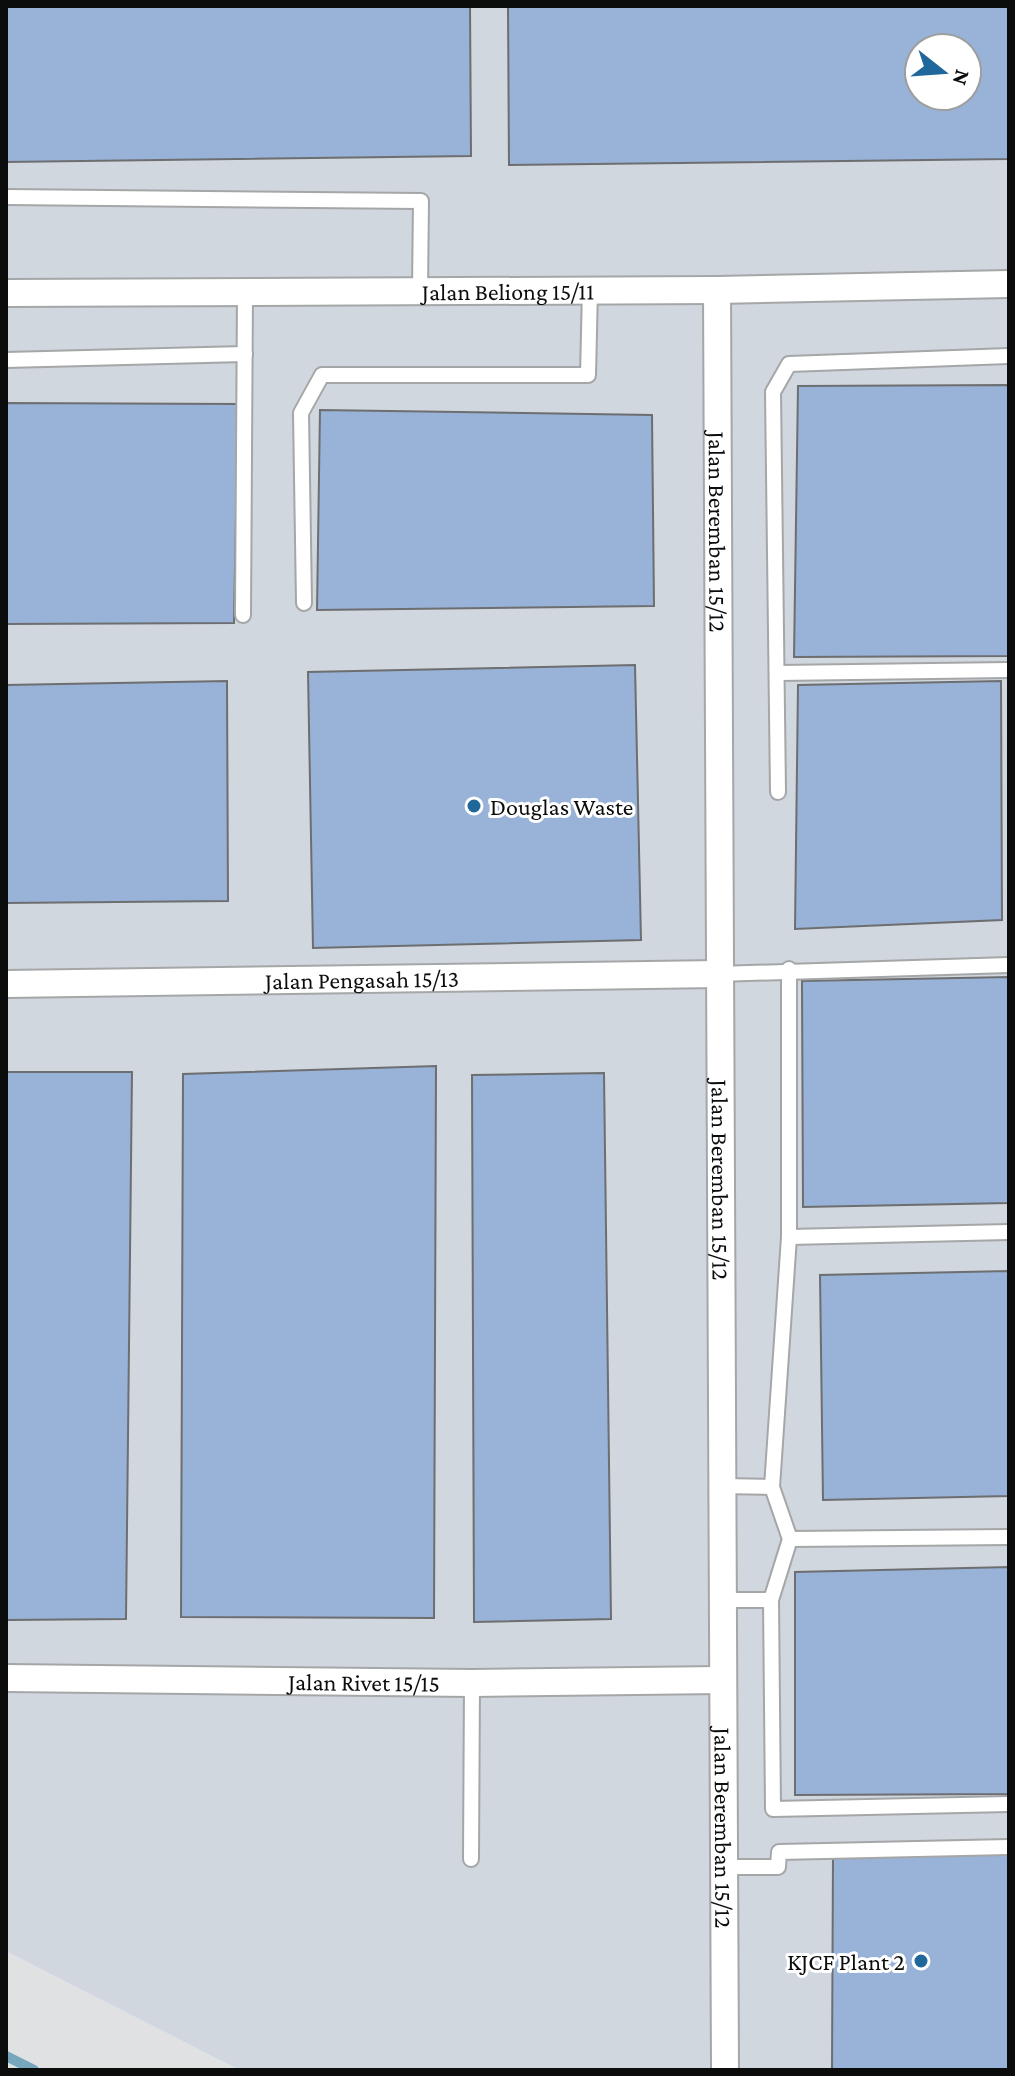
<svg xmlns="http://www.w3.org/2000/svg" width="1015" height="2076" font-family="'Crimson Pro',serif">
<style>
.built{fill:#d1d7df;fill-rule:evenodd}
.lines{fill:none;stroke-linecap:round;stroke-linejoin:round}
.stream{stroke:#76a7bc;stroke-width:10}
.building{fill:#99b2d7;stroke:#6d6e70;stroke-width:2;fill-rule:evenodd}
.lane-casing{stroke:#a5a6a7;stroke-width:18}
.street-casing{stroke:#a5a6a7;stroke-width:30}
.lane{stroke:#fff;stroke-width:14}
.street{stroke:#fff;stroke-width:26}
.poi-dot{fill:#20679b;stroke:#fff;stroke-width:3}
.labels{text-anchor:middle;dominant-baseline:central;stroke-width:6;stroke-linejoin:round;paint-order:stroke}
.street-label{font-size:24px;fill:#0b0c0c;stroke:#fff}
.poi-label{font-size:24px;fill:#0b0c0c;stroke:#fff;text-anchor:start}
</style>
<rect width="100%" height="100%" fill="#e0e1e3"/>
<path class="built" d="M 6,6 L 1009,6 L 1009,2070 L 240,2070 L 6,1951 ZM 919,48 L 967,48 L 967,96 L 919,96 Z"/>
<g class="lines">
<path class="stream" d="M 6,2056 L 34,2070"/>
</g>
<g class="building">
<path d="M 6,6 L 470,6 L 471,156 L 6,162 Z"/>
<path d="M 508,6 L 1009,6 L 1009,159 L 509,165 ZM 919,48 L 967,48 L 967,96 L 919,96 Z"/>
<path d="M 1009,385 L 1009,656 L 794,657 L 798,386 Z"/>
<path d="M 6,403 L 238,404 L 234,623 L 6,624 Z"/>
<path d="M 320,410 L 652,415 L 654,606 L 317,610 Z"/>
<path d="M 635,665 L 641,940 L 313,948 L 308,672 Z"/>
<path d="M 227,681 L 228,901 L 6,903 L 6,685 Z"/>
<path d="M 1001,681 L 1002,920 L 795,929 L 798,685 Z"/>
<path d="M 1009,977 L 1009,1203 L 803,1207 L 802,981 Z"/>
<path d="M 436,1066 L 434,1618 L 181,1617 L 183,1074 Z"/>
<path d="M 6,1072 L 132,1072 L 126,1619 L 6,1620 Z"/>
<path d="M 604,1073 L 611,1619 L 474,1622 L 472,1075 Z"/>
<path d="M 1009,1271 L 1009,1496 L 823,1500 L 820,1275 Z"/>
<path d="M 1009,1567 L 1009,1794 L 795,1795 L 795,1572 Z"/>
<path d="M 833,1852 L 1009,1852 L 1009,2070 L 832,2070 Z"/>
</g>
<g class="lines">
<g class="lane-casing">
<g id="lane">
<path d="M 6,197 L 421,201 L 420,290"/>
<path d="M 6,360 L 245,354"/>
<path d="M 304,603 L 301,413 L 322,375 L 588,375 L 590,289"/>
<path d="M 243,615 L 245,291"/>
<path d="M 777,673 L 1009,670"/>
<path d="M 778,792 L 773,392 L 789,364 L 1009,356"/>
<path d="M 789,969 L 789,1237 L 772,1487 L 790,1539 L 771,1600 L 773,1809 L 1009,1804"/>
<path d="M 718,974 L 1009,965"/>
<path d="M 789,1237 L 1009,1232"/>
<path d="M 720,1486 L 772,1487"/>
<path d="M 790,1539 L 1009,1537"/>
<path d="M 720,1600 L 771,1600"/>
<path d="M 471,1859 L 472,1683"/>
<path d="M 722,1867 L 778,1867 L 779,1852 L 1009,1847"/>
</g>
</g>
<g class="street-casing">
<g id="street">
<path id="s1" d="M 717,290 L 725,2070"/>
<path id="s2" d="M 6,293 L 717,290 L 1009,284"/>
<path id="s3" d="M 6,984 L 718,974"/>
<path id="s4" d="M 6,1678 L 472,1683 L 721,1680"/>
</g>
</g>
<use href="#lane" class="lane"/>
<use href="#street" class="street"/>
</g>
<g class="poi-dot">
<circle cx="474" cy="806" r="8"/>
<circle cx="921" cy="1961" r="8"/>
</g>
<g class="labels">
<g class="street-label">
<text stroke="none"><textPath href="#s2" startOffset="502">Jalan Beliong 15/11</textPath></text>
<text stroke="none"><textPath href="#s1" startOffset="242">Jalan Beremban 15/12</textPath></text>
<text stroke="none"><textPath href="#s3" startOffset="356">Jalan Pengasah 15/13</textPath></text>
<text stroke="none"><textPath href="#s1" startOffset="890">Jalan Beremban 15/12</textPath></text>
<text stroke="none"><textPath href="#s4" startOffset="358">Jalan Rivet 15/15</textPath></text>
<text stroke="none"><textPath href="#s1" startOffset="1538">Jalan Beremban 15/12</textPath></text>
</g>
<g class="poi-label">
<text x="490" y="806">Douglas Waste</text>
<text x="905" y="1961" text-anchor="end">KJCF Plant 2</text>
</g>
</g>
<rect width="1015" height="2076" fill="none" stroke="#0b0c0c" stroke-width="16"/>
<g transform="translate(943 72) rotate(107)"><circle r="38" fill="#ffffff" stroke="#9d9e9e" stroke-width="2"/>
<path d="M0-6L14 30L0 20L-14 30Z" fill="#20679b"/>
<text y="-12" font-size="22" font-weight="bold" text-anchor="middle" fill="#0b0c0c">N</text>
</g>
</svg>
